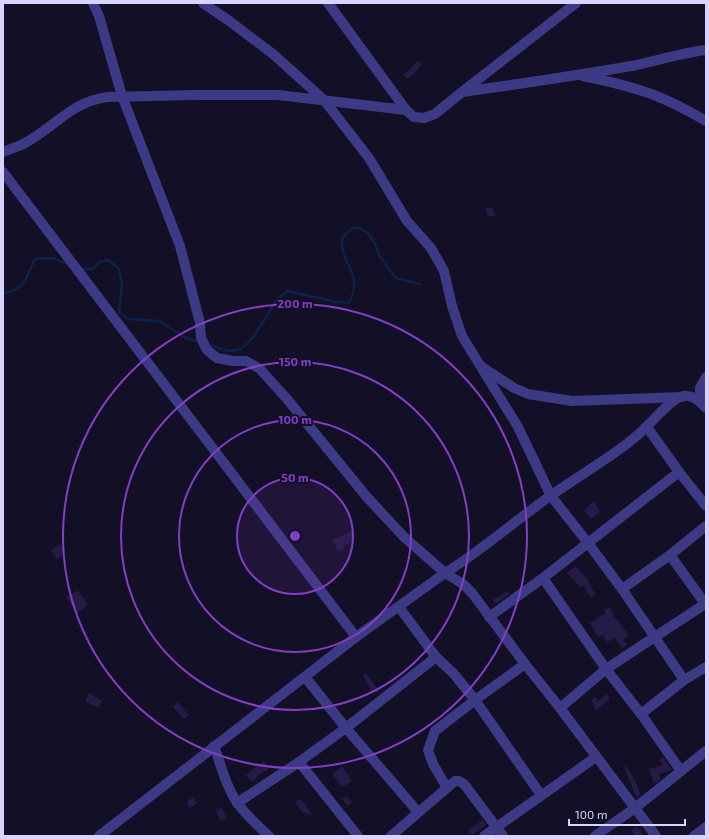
<svg xmlns="http://www.w3.org/2000/svg" width="709" height="839" font-family="'Exo 2',sans-serif">
<style>
.lines{fill:none;stroke-linecap:round;stroke-linejoin:round}
.stream{stroke:#0c2248;stroke-width:2.5}
.building{fill:#241b47}
.minor{stroke:#3d3a85;stroke-width:10}
.ring{fill:none;stroke:#843dc5;stroke-width:2}
.centre{fill:#843dc5;stroke:#130f26;stroke-width:2}
.ring-label{font-size:12px;text-anchor:middle;font-weight:bold;fill:#843dc5;stroke:#130f26;stroke-width:4;stroke-linejoin:round;paint-order:stroke}
</style>
<rect width="100%" height="100%" fill="#130f26"/>
<g class="lines">
<g class="stream">
<path d="M 81,269 L 93,269 L 99,262 L 109,260 L 119,269 L 122,285 L 119,313 L 129,319 L 159,321 L 186,338 L 199,342"/>
<path d="M 3,293 C 27,290 25,277 35,259 L 52,258 L 69,264"/>
<path d="M 207,344 C 215,346 224,351 232,351 C 251,351 266,315 276,301 C 279,298 284,294 288,291 L 336,302 L 349,303 C 353,296 356,285 353,276 C 347,258 329,238 357,227 L 368,233 L 375,244 L 380,257 L 396,278 L 420,284"/>
</g>
</g>
<g class="building">
<path d="M 417,61 L 422,64 L 417,71 L 407,79 L 403,75 L 413,66 Z"/>
<path d="M 492,207 L 495,215 L 488,217 L 485,209 Z"/>
<path d="M 594,501 L 600,512 L 591,519 L 584,510 Z"/>
<path d="M 352,531 L 355,540 L 343,546 L 344,549 L 338,552 L 333,540 Z"/>
<path d="M 60,544 L 66,552 L 57,559 L 51,550 Z"/>
<path d="M 575,566 L 589,581 L 588,582 L 596,595 L 591,598 L 583,585 L 580,587 L 567,573 Z"/>
<path d="M 78,590 L 88,605 L 77,614 L 66,597 Z"/>
<path d="M 508,591 L 510,594 L 495,604 L 493,600 Z"/>
<path d="M 610,607 L 615,618 L 619,622 L 629,636 L 623,640 L 627,645 L 622,648 L 615,638 L 607,642 L 603,635 L 598,637 L 590,623 L 606,613 L 604,610 Z"/>
<path d="M 366,673 L 379,691 L 373,694 L 363,675 Z"/>
<path d="M 89,693 L 102,701 L 98,708 L 85,701 Z"/>
<path d="M 607,694 L 610,699 L 596,710 L 591,700 L 596,697 L 598,701 Z"/>
<path d="M 178,702 L 189,715 L 184,719 L 173,707 Z"/>
<path d="M 663,757 L 672,770 L 659,774 L 661,779 L 654,784 L 649,769 L 663,765 L 659,760 Z"/>
<path d="M 264,761 L 269,769 L 256,777 L 257,778 L 252,782 L 246,775 Z"/>
<path d="M 342,766 L 352,781 L 342,787 L 332,774 Z"/>
<path d="M 626,766 L 634,778 L 641,795 L 636,797 L 624,767 Z"/>
<path d="M 347,796 L 352,803 L 347,806 L 342,799 Z"/>
<path d="M 193,797 L 197,803 L 190,808 L 186,802 Z"/>
<path d="M 301,799 L 313,816 L 302,812 L 295,802 Z"/>
<path d="M 221,808 L 227,818 L 220,821 L 216,810 Z"/>
<path d="M 483,820 L 486,825 L 472,835 L 468,830 Z"/>
<path d="M 637,826 L 644,836 L 635,836 L 631,830 Z"/>
</g>
<g class="lines">
<g class="minor">
<path d="M 93,3 L 99,16 L 122,96 L 180,246 L 200,323 L 201,338 L 207,350 L 217,358 L 233,361 L 246,361 L 260,369 L 287,399 L 366,496 L 404,537 L 445,573 C 482,550 515,521 550,496 C 576,478 603,462 628,443 C 634,438 641,433 646,427 C 655,419 671,399 683,396 C 693,394 700,402 706,408"/>
<path d="M 203,3 L 228,20 L 273,54 L 324,100 L 369,158 L 407,221 L 431,248 L 444,271 L 452,306 L 462,336 L 518,427 L 551,496 L 588,543 L 622,589 L 684,680"/>
<path d="M 328,3 L 406,110 L 414,117 L 424,118 L 435,114 L 462,92 L 576,3"/>
<path d="M 583,76 C 607,81 631,86 654,95 C 672,102 689,111 706,121"/>
<path d="M 462,92 C 518,84 575,76 631,66 C 656,61 681,53 706,50"/>
<path d="M 3,152 C 10,149 17,147 23,144 C 55,128 68,103 107,97 L 195,95 L 278,95 L 406,110"/>
<path d="M 3,172 L 356,637"/>
<path d="M 482,367 L 514,388 L 528,394 L 572,401 L 682,397"/>
<path d="M 700,401 L 700,388 L 706,377"/>
<path d="M 647,427 L 679,472 L 706,506"/>
<path d="M 670,555 L 706,605"/>
<path d="M 543,578 L 606,669 L 641,714 L 681,771"/>
<path d="M 622,589 L 670,555 L 706,526"/>
<path d="M 399,607 L 436,657 L 454,674 L 475,700 L 541,795"/>
<path d="M 489,617 L 543,578 L 679,472"/>
<path d="M 305,677 L 346,728 L 418,812"/>
<path d="M 560,708 L 606,669 L 705,604"/>
<path d="M 641,714 L 684,680 L 706,667"/>
<path d="M 214,746 C 221,765 226,787 238,804 C 247,816 258,826 269,836"/>
<path d="M 299,762 L 358,836"/>
<path d="M 447,788 L 433,764 L 428,750 L 435,731 L 475,700 L 525,664"/>
<path d="M 237,803 L 299,762 L 346,728 L 436,657"/>
<path d="M 99,836 L 356,637 L 445,573 L 463,584 L 472,593 L 525,664 L 560,708 L 656,836"/>
<path d="M 391,836 L 455,781 L 459,781 L 464,784 L 503,836"/>
<path d="M 484,836 L 596,757"/>
<path d="M 595,836 L 635,808 L 706,751"/>
<path d="M 694,836 L 706,827"/>
</g>
</g>
<circle cx="295" cy="536" r="58" fill="#843dc5" fill-opacity=".12"/>
<g class="ring">
<circle cx="295" cy="536" r="58"/>
<circle cx="295" cy="536" r="116"/>
<circle cx="295" cy="536" r="174"/>
<circle cx="295" cy="536" r="232"/>
</g>
<circle cx="295" cy="536" r="6" class="centre"/>
<g class="ring-label">
<text x="295" y="308">200 m</text>
<text x="295" y="366">150 m</text>
<text x="295" y="424">100 m</text>
<text x="295" y="482">50 m</text>
</g>
<rect width="709" height="839" fill="none" stroke="#d9d4ff" stroke-width="8"/>
<path d="M569 819v6h116v-6" fill="none" stroke="#d9d4ff" stroke-width="2"/>
<text x="575" y="819" font-size="12" fill="#d9d4ff" stroke="#130f26" stroke-width="3" paint-order="stroke">100 m</text>
</svg>
